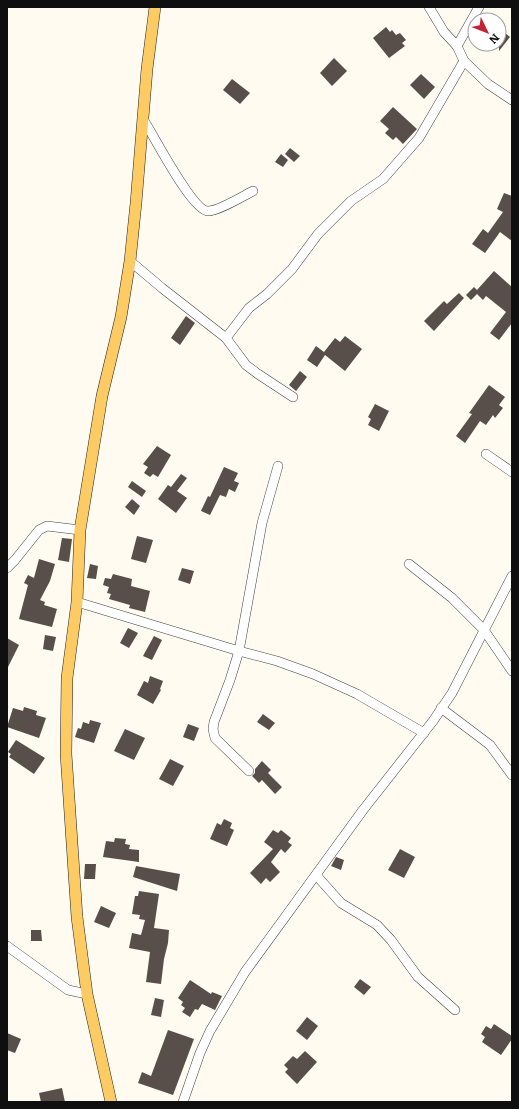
<svg xmlns="http://www.w3.org/2000/svg" width="519" height="1109" font-family="Literata,serif">
<style>
.building{fill:#584f4b}
.lines{fill:none;stroke-linecap:round;stroke-linejoin:round}
.minor-casing{stroke:#424242;stroke-width:10}
.major-casing{stroke:#202020;stroke-width:12}
.minor{stroke:#fff;stroke-width:9}
.major{stroke:#fccb64;stroke-width:11}
</style>
<rect width="100%" height="100%" fill="#fffbf1"/>
<g class="building">
<path d="M 386,27 L 390,32 L 392,30 L 396,35 L 400,33 L 406,40 L 402,43 L 405,46 L 389,58 L 373,38 Z"/>
<path d="M 499,28 L 510,37 L 499,51 Z"/>
<path d="M 334,58 L 347,71 L 332,86 L 320,73 Z"/>
<path d="M 421,74 L 435,87 L 424,99 L 410,85 Z"/>
<path d="M 232,79 L 250,93 L 240,104 L 223,90 Z"/>
<path d="M 393,107 L 417,129 L 403,144 L 396,137 L 393,140 L 385,133 L 389,129 L 380,121 Z"/>
<path d="M 290,148 L 300,156 L 294,162 L 285,154 Z"/>
<path d="M 281,154 L 288,160 L 283,167 L 275,162 Z"/>
<path d="M 504,193 L 512,196 L 512,241 L 500,232 L 485,253 L 472,244 L 483,229 L 488,233 L 503,212 L 497,209 Z"/>
<path d="M 494,271 L 512,287 L 512,323 L 499,340 L 490,333 L 506,312 L 486,296 L 483,300 L 477,294 L 471,300 L 466,295 L 474,287 L 477,290 Z"/>
<path d="M 459,293 L 464,298 L 434,331 L 424,321 L 444,301 L 447,304 Z"/>
<path d="M 186,316 L 195,323 L 180,345 L 171,338 Z"/>
<path d="M 345,336 L 362,349 L 345,371 L 325,355 L 317,367 L 307,360 L 316,346 L 324,352 L 335,338 L 340,342 Z"/>
<path d="M 300,371 L 307,377 L 296,391 L 289,385 Z"/>
<path d="M 489,385 L 505,397 L 499,405 L 503,408 L 495,418 L 493,415 L 486,425 L 480,421 L 465,443 L 456,436 L 472,414 L 469,413 Z"/>
<path d="M 375,404 L 389,411 L 379,431 L 368,425 L 371,419 L 368,417 Z"/>
<path d="M 157,446 L 171,455 L 158,477 L 153,474 L 150,477 L 144,473 L 148,467 L 143,464 Z"/>
<path d="M 224,467 L 238,473 L 234,481 L 239,483 L 235,492 L 229,489 L 226,497 L 220,495 L 210,515 L 201,511 L 208,496 L 210,497 Z"/>
<path d="M 181,474 L 187,478 L 177,491 L 187,498 L 176,513 L 158,499 L 168,485 L 171,487 Z"/>
<path d="M 132,481 L 146,491 L 142,497 L 128,487 Z"/>
<path d="M 132,499 L 140,506 L 134,515 L 125,507 Z"/>
<path d="M 137,536 L 153,540 L 146,563 L 131,559 Z"/>
<path d="M 62,538 L 72,539 L 69,562 L 58,560 Z"/>
<path d="M 39,559 L 55,564 L 50,581 L 40,600 L 45,602 L 44,605 L 57,609 L 52,627 L 19,619 L 28,585 L 24,583 L 28,575 L 34,578 Z"/>
<path d="M 90,564 L 98,566 L 96,579 L 87,578 Z"/>
<path d="M 182,568 L 194,571 L 190,584 L 178,580 Z"/>
<path d="M 113,574 L 132,579 L 131,586 L 150,591 L 145,612 L 129,608 L 130,605 L 109,599 L 111,594 L 107,593 L 109,587 L 103,585 L 105,578 L 111,579 Z"/>
<path d="M 128,628 L 138,633 L 129,648 L 120,643 Z"/>
<path d="M 45,635 L 56,637 L 53,651 L 43,649 Z"/>
<path d="M 154,636 L 162,640 L 152,660 L 143,656 Z"/>
<path d="M 7,638 L 19,645 L 7,669 Z"/>
<path d="M 150,676 L 163,681 L 160,689 L 161,690 L 153,704 L 137,695 L 144,681 L 148,683 Z"/>
<path d="M 24,707 L 37,711 L 36,715 L 46,718 L 39,738 L 7,727 L 13,708 L 23,711 Z"/>
<path d="M 263,714 L 275,723 L 269,730 L 257,722 Z"/>
<path d="M 90,720 L 101,723 L 94,743 L 75,737 L 78,728 L 81,729 L 83,722 L 89,724 Z"/>
<path d="M 188,724 L 199,728 L 194,741 L 183,737 Z"/>
<path d="M 125,729 L 145,738 L 134,760 L 114,751 Z"/>
<path d="M 16,740 L 45,758 L 34,774 L 9,757 L 11,754 L 8,752 Z"/>
<path d="M 170,759 L 184,766 L 173,786 L 159,779 Z"/>
<path d="M 262,761 L 271,770 L 268,773 L 282,787 L 275,794 L 262,780 L 259,783 L 252,776 L 255,773 L 255,769 Z"/>
<path d="M 224,819 L 232,823 L 230,828 L 234,830 L 227,846 L 210,839 L 217,823 L 221,825 Z"/>
<path d="M 273,830 L 278,833 L 281,830 L 291,838 L 288,842 L 292,845 L 285,853 L 281,849 L 271,862 L 280,872 L 270,882 L 266,878 L 261,884 L 250,873 L 273,849 L 264,842 Z"/>
<path d="M 115,838 L 126,839 L 125,844 L 130,845 L 129,849 L 139,850 L 139,862 L 103,857 L 106,841 L 114,842 Z"/>
<path d="M 400,849 L 415,857 L 404,878 L 388,870 Z"/>
<path d="M 336,857 L 344,860 L 341,870 L 331,866 Z"/>
<path d="M 85,864 L 96,864 L 95,879 L 84,879 Z"/>
<path d="M 136,866 L 180,874 L 177,891 L 133,877 Z"/>
<path d="M 139,891 L 159,894 L 154,928 L 169,930 L 168,943 L 164,959 L 161,984 L 146,982 L 150,952 L 129,948 L 132,933 L 141,935 L 145,920 L 139,919 L 140,915 L 132,914 L 135,896 L 138,896 Z"/>
<path d="M 101,906 L 116,913 L 109,928 L 94,922 Z"/>
<path d="M 31,930 L 41,930 L 42,941 L 31,941 Z"/>
<path d="M 360,979 L 371,987 L 364,995 L 354,987 Z"/>
<path d="M 190,980 L 211,994 L 212,992 L 222,996 L 215,1010 L 202,1004 L 198,1010 L 195,1009 L 190,1017 L 182,1012 L 185,1008 L 181,1005 L 183,1002 L 178,998 Z"/>
<path d="M 155,998 L 164,1000 L 161,1017 L 151,1015 Z"/>
<path d="M 307,1017 L 318,1026 L 307,1040 L 296,1031 Z"/>
<path d="M 494,1024 L 512,1036 L 512,1039 L 501,1055 L 482,1042 L 485,1037 L 481,1034 L 486,1026 L 491,1029 Z"/>
<path d="M 168,1030 L 194,1039 L 173,1095 L 138,1083 L 142,1072 L 151,1076 Z"/>
<path d="M 7,1033 L 21,1039 L 15,1053 L 7,1050 Z"/>
<path d="M 305,1051 L 317,1062 L 297,1084 L 285,1072 L 288,1069 L 284,1065 L 293,1056 L 297,1059 Z"/>
<path d="M 62,1088 L 65,1102 L 41,1102 L 39,1093 Z"/>
</g>
<g class="lines">
<g class="minor-casing">
<g id="minor">
<path d="M 429,7 L 444,32 L 457,46 L 464,61 L 488,84 L 512,100"/>
<path d="M 457,46 L 479,7"/>
<path d="M 143,119 C 153,134 192,211 208,211 C 219,211 243,196 253,191"/>
<path d="M 130,261 L 162,288 L 226,338 L 246,365 L 258,374 L 293,397"/>
<path d="M 226,338 L 249,308 L 267,294 L 292,269 L 318,234 L 351,201 L 383,179 L 419,138 L 464,61"/>
<path d="M 486,454 L 512,472"/>
<path d="M 409,564 L 452,598 L 484,630 L 512,671"/>
<path d="M 7,568 L 15,560 L 39,530 L 47,526 L 80,530"/>
<path d="M 77,602 L 239,651 L 277,661 L 313,674 L 357,694 L 424,733"/>
<path d="M 441,708 L 490,745 L 512,775"/>
<path d="M 249,771 L 215,738 L 213,729 L 214,722 L 230,680 L 239,651 L 262,523 L 278,466"/>
<path d="M 316,875 L 341,903 L 377,925 L 391,940 L 418,977 L 455,1010"/>
<path d="M 7,946 L 68,990 L 87,994"/>
<path d="M 183,1102 L 200,1053 L 210,1031 L 245,972 L 363,810 L 433,721 L 452,693 L 512,576"/>
</g>
</g>
<g class="major-casing">
<path id="major" d="M 111,1102 L 87,994 L 77,917 L 66,754 L 67,678 L 77,602 L 80,530 L 102,396 L 121,317 L 130,261 L 136,203 L 147,69 L 155,7"/>
</g>
<use href="#minor" class="minor"/>
<use href="#major" class="major"/>
</g>
<rect width="519" height="1109" fill="none" stroke="#0f0f0f" stroke-width="16"/>
<g transform="translate(487 32) rotate(133)"><circle r="19" fill="#ffffff" stroke="#9f9f9f"/>
<path d="M0-3L7 15L0 10L-7 15Z" fill="#c32236"/>
<text y="-6" font-size="11" font-weight="bold" text-anchor="middle" fill="#0f0f0f">N</text>
</g>
</svg>
